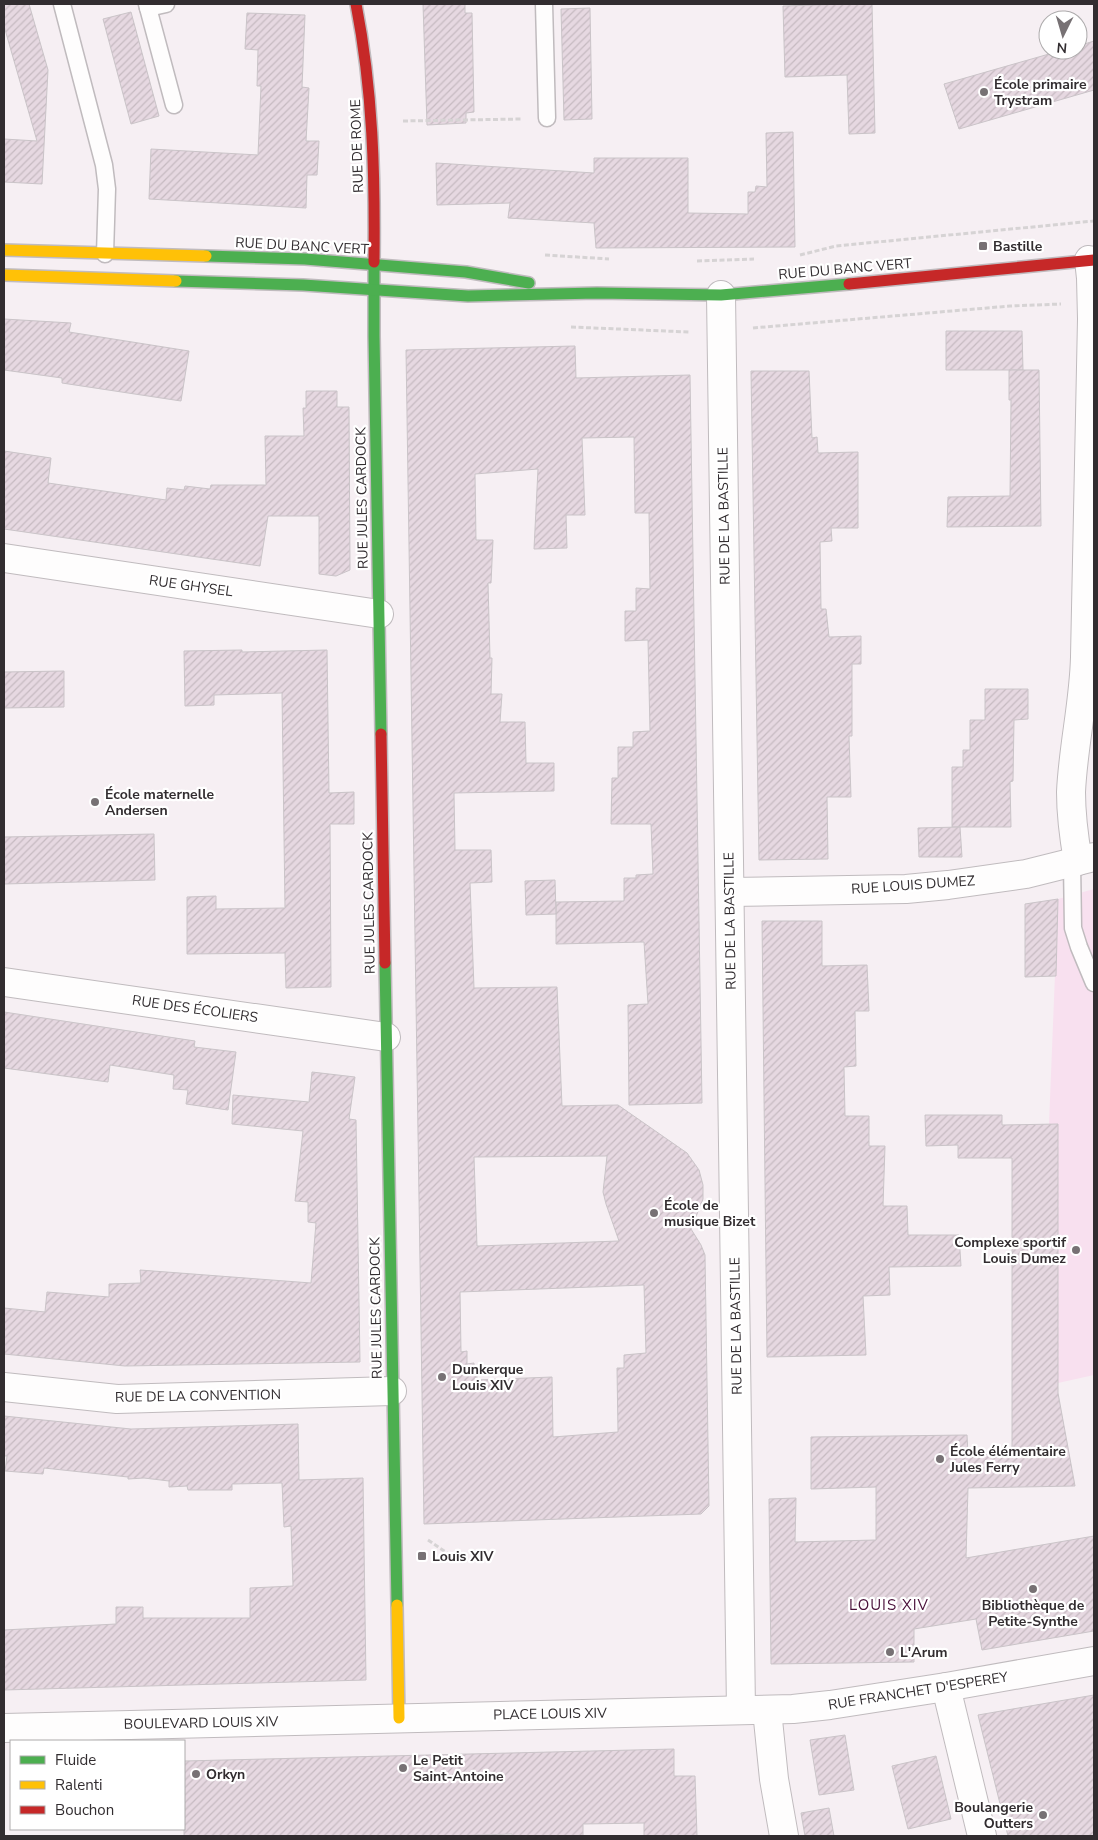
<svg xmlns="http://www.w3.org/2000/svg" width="1098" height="1840" font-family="'Nunito Sans',sans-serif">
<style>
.pitch{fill:#f8e0ef}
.building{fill:url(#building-hatch);stroke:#cac4c8;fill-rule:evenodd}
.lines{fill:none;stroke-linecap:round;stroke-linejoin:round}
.lane-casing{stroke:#c0bbbe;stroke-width:19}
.street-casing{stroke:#c0bbbe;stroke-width:30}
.fast-casing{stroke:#c0bbbe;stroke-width:14}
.slow-casing{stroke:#c0bbbe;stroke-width:14}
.jam-casing{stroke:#c0bbbe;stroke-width:14}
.path{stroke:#d6d3d4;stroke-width:3;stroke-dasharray:5 2.5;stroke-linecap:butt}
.lane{stroke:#fefdfd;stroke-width:16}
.street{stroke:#fefdfd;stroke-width:28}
.fast{stroke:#4caf50;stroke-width:11}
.slow{stroke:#ffc107;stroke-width:11}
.jam{stroke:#c62828;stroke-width:11}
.poi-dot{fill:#777174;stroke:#fff;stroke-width:2}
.labels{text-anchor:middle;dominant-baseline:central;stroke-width:4.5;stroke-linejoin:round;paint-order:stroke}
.poi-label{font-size:14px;font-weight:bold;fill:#322d30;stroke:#fff;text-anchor:start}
.street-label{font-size:14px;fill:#322d30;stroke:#fff}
.neighbourhood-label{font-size:15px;letter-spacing:1px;fill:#480e38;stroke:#fff}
</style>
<defs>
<pattern id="building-hatch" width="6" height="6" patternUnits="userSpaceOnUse" patternTransform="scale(1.25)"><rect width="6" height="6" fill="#e6d8e1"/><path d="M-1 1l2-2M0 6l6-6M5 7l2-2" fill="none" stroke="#c6bac1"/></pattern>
</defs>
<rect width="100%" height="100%" fill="#f6eff3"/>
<path class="pitch" d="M 1094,889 L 1094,1375 L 1058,1383 L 1058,1124 L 1049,1124 L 1058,899 Z"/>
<g class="building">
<path d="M 4,4 L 29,4 L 48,70 L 42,184 L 4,182 L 4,139 L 37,141 L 4,26 Z"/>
<path d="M 423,4 L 465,4 L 465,13 L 472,13 L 474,112 L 466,113 L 466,123 L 427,125 Z"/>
<path d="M 846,4 L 872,4 L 875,133 L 849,134 L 847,75 L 785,77 L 783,6 Z"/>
<path d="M 590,8 L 592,119 L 564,120 L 561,9 Z"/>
<path d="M 131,12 L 159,116 L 131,124 L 103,19 Z"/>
<path d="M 247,13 L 305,15 L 302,87 L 309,88 L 306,141 L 319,141 L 317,175 L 307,175 L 306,208 L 149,199 L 151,149 L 258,155 L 261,86 L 257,86 L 258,50 L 245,49 Z"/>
<path d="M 1094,41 L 1094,90 L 959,129 L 944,84 L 1063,50 L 1078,50 L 1078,46 Z"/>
<path d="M 793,132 L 795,247 L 596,248 L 594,223 L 508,218 L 510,203 L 437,205 L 436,163 L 594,173 L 594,158 L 688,158 L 688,213 L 748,214 L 748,192 L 755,192 L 756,186 L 767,187 L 766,133 Z"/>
<path d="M 4,319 L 71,323 L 69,332 L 189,351 L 181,401 L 62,383 L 62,378 L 4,370 Z"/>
<path d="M 946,331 L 1022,331 L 1023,370 L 946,370 Z"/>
<path d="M 575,346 L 576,378 L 690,375 L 702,1103 L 629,1105 L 628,1005 L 648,1004 L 644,942 L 556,944 L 556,902 L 624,901 L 624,878 L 636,878 L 636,875 L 653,874 L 651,824 L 611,824 L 612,778 L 618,778 L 618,747 L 633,747 L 633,732 L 650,731 L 648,640 L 625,641 L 625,611 L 636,611 L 636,588 L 650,589 L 649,513 L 635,513 L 634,437 L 582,438 L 585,515 L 566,515 L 567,548 L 534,549 L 538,469 L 475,474 L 476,540 L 493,540 L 491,583 L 488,583 L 490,658 L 492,658 L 491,694 L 502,694 L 500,722 L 525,722 L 526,763 L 554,763 L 554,791 L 454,793 L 455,850 L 491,850 L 492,882 L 470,883 L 474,988 L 557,987 L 562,1106 L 618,1105 L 687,1153 L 699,1170 L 703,1185 L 703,1199 L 691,1229 L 701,1245 L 705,1255 L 709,1506 L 701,1514 L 424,1524 L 406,350 ZM 607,1156 L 603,1192 L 606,1204 L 619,1241 L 477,1246 L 474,1157 ZM 644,1285 L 646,1353 L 624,1355 L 624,1368 L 617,1368 L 618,1432 L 553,1437 L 552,1377 L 477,1380 L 477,1371 L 474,1371 L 474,1363 L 467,1364 L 467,1351 L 461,1352 L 460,1292 Z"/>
<path d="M 1009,370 L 1039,370 L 1041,526 L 947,527 L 948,497 L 1010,496 L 1011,400 L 1009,400 Z"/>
<path d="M 751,371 L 809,371 L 812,438 L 817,437 L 818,453 L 858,452 L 858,528 L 831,528 L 832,541 L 820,542 L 821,609 L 826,609 L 829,637 L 861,636 L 861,664 L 852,664 L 852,736 L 849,736 L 851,797 L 827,797 L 828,859 L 759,860 Z"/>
<path d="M 306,391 L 337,391 L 337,407 L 349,407 L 350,570 L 336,576 L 319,574 L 319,516 L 268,516 L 260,566 L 4,529 L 4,451 L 51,458 L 48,483 L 166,500 L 167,488 L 184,490 L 185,486 L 210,489 L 211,485 L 266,485 L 265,436 L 304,436 L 303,408 L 306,408 Z"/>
<path d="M 242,650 L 242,652 L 327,650 L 329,793 L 354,792 L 354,824 L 330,824 L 331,987 L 286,988 L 285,953 L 187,954 L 187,897 L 216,896 L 216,909 L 285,908 L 282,693 L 214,695 L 214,705 L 185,706 L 184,651 Z"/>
<path d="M 64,671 L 64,707 L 4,708 L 4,672 Z"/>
<path d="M 985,689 L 1028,689 L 1028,719 L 1014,720 L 1013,781 L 1010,782 L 1011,827 L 952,827 L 952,767 L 963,767 L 963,750 L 970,750 L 970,720 L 985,720 Z"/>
<path d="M 960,827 L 962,857 L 919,857 L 918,828 Z"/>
<path d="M 154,834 L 155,880 L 4,884 L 4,837 Z"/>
<path d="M 555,880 L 556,914 L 526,915 L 525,881 Z"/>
<path d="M 1058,899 L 1056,976 L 1025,977 L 1025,904 Z"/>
<path d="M 762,921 L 822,921 L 822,966 L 867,965 L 869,1011 L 855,1011 L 856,1066 L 844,1067 L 845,1116 L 869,1116 L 869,1146 L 885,1146 L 883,1206 L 907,1206 L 908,1235 L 959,1235 L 961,1266 L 889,1267 L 890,1295 L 863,1296 L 866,1355 L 767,1357 Z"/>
<path d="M 4,1012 L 195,1041 L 194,1047 L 236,1052 L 228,1110 L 186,1104 L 188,1090 L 173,1089 L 174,1075 L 110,1065 L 108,1082 L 4,1068 Z"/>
<path d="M 312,1072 L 355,1077 L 349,1119 L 356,1120 L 360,1362 L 125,1366 L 4,1354 L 4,1308 L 45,1312 L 47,1292 L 109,1297 L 109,1284 L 141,1283 L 140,1270 L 311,1283 L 316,1223 L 308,1222 L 308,1202 L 295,1201 L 303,1131 L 232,1124 L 233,1095 L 309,1102 Z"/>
<path d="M 925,1115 L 1002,1115 L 1002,1125 L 1058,1124 L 1058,1393 L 1075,1486 L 968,1488 L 966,1558 L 1094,1536 L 1094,1631 L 982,1650 L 976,1619 L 914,1629 L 914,1662 L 771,1664 L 769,1499 L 796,1498 L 795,1542 L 876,1540 L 876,1487 L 811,1489 L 811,1437 L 967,1435 L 968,1455 L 1012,1454 L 1012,1158 L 958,1158 L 958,1145 L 926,1146 Z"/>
<path d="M 4,1416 L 131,1429 L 298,1424 L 299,1480 L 363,1478 L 366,1680 L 4,1690 L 4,1630 L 116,1624 L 116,1607 L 143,1607 L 143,1618 L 250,1618 L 250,1588 L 293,1586 L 291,1526 L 284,1527 L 282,1483 L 232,1484 L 232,1490 L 188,1490 L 187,1486 L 169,1487 L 169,1481 L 144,1478 L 128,1479 L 128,1477 L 44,1468 L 43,1474 L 5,1471 L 7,1456 L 4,1456 Z"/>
<path d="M 1094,1695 L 1094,1836 L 1008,1836 L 978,1715 Z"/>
<path d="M 845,1735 L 854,1790 L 819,1795 L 810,1740 Z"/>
<path d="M 674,1749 L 674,1776 L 695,1776 L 697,1836 L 644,1836 L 644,1823 L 583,1824 L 583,1836 L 512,1836 L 512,1834 L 448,1836 L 184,1836 L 184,1761 Z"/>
<path d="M 936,1756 L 951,1819 L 908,1829 L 892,1766 Z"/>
<path d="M 829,1808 L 834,1836 L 805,1836 L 801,1813 Z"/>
</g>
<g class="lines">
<g class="lane-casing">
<g id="lane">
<path d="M 62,4 L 104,165 L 107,189 L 105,254"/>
<path d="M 147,4 L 174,105"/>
<path d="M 544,4 L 547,118"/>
<path d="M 148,8 L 166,4"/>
<path d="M 1072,863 L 1073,928 L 1079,947 L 1094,983"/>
</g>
</g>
<g class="street-casing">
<g id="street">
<path d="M 721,295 L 741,1710"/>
<path d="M 4,558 L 379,614"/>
<path d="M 1078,861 C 1074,838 1071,816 1071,792 C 1073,747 1084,702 1085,657 L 1092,319 L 1091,278 L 1089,260"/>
<path d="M 730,892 L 906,889 L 948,885 L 1026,874 L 1094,857"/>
<path d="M 4,982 L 386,1037"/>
<path d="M 4,1387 L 117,1399 L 392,1391"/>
<path d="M 946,1687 L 982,1836"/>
<path d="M 767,1710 L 774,1779 L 784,1836"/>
<path d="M 4,1728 L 793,1709 L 830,1705 L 946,1687 L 1094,1661"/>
</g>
</g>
<g class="fast-casing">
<g id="fast">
<path d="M 206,256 L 305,259 L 466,272 L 529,283"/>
<path d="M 374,262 L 374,336 L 381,734"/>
<path d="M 176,281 L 303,285 L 468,296 L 597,293 L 721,295 L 849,284"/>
<path d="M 385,963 L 397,1605"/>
</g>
</g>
<g class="slow-casing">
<g id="slow">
<path d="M 4,250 L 206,256"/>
<path d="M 4,275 L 176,281"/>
<path d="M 397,1605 L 399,1718"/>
</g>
</g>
<g class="jam-casing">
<g id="jam">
<path d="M 356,4 C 373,91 375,174 374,262"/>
<path d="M 849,284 L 1094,260"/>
<path d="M 381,734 L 385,963"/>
</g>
</g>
<g class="path">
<path d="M 403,121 L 522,119"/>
<path d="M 545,255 L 609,259"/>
<path d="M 800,255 L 836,246 L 1094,221"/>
<path d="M 697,261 L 754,259"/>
<path d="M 571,327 L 689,332"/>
<path d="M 753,328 L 1010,306 L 1061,304"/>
<path d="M 428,1540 L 450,1555"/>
</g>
<use href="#lane" class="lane"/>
<use href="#street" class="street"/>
<use href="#fast" class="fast"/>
<use href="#slow" class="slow"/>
<use href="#jam" class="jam"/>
</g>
<g class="poi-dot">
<circle cx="984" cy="92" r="5"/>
<rect x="978" y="241" width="10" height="10" rx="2.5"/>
<circle cx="95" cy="802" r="5"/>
<circle cx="654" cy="1213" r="5"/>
<circle cx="1076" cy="1250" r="5"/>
<circle cx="442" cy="1377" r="5"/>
<circle cx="940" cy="1459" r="5"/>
<rect x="417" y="1551" width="10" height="10" rx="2.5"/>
<circle cx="1033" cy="1589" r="5"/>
<circle cx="890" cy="1652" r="5"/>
<circle cx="403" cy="1768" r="5"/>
<circle cx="196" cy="1774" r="5"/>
<circle cx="1043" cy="1815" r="5"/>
</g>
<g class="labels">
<g class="poi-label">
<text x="994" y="84">École primaire<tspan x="994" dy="16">Trystram</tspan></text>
<text x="993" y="246">Bastille</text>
<text x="105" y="794">École maternelle<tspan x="105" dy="16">Andersen</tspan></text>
<text x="664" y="1205">École de<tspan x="664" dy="16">musique Bizet</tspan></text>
<text x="1066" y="1242" text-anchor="end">Complexe sportif<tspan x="1066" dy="16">Louis Dumez</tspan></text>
<text x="452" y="1369">Dunkerque<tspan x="452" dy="16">Louis XIV</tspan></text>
<text x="950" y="1451">École élémentaire<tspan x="950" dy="16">Jules Ferry</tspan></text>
<text x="432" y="1556">Louis XIV</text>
<text x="1033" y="1605" text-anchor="middle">Bibliothèque de<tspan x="1033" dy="16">Petite-Synthe</tspan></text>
<text x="900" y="1652">L'Arum</text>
<text x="413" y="1760">Le Petit<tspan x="413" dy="16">Saint-Antoine</tspan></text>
<text x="206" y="1774">Orkyn</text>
<text x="1033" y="1807" text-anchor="end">Boulangerie<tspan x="1033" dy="16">Outters</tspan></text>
</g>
<g class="street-label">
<text transform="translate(357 146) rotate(-92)">RUE DE ROME</text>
<text transform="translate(302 246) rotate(3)">RUE DU BANC VERT</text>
<text transform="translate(845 269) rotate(-5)">RUE DU BANC VERT</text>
<text transform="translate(362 498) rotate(-91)">RUE JULES CARDOCK</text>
<text transform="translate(724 516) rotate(-91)">RUE DE LA BASTILLE</text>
<text transform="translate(191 586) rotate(8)">RUE GHYSEL</text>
<text transform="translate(913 885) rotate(-4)">RUE LOUIS DUMEZ</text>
<text transform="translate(369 903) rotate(-91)">RUE JULES CARDOCK</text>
<text transform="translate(730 921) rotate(-91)">RUE DE LA BASTILLE</text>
<text transform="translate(195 1009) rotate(8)">RUE DES ÉCOLIERS</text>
<text transform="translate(376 1308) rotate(-91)">RUE JULES CARDOCK</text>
<text transform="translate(736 1326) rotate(-91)">RUE DE LA BASTILLE</text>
<text transform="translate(198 1396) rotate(-1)">RUE DE LA CONVENTION</text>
<text transform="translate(918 1691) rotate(-9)">RUE FRANCHET D'ESPEREY</text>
<text transform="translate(550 1714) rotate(-1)">PLACE LOUIS XIV</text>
<text transform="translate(201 1723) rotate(-1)">BOULEVARD LOUIS XIV</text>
</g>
<g class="neighbourhood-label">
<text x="889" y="1605">LOUIS XIV</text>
</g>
</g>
<rect width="1098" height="1840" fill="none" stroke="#322d30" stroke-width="10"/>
<rect x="10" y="1740" width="175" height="90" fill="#ffffff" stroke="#adabac"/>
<rect x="20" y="1756" width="25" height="8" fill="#4caf50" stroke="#adabac"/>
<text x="55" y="1765" font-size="15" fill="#322d30">Fluide</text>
<rect x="20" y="1781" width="25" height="8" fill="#ffc107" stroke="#adabac"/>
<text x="55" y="1790" font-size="15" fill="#322d30">Ralenti</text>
<rect x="20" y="1806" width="25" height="8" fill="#c62828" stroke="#adabac"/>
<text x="55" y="1815" font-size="15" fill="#322d30">Bouchon</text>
<g transform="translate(1063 35) rotate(185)"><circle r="24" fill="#ffffff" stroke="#adabac"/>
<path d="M0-4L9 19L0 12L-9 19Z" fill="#777174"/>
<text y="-8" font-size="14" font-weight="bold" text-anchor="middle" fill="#322d30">N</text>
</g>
</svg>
